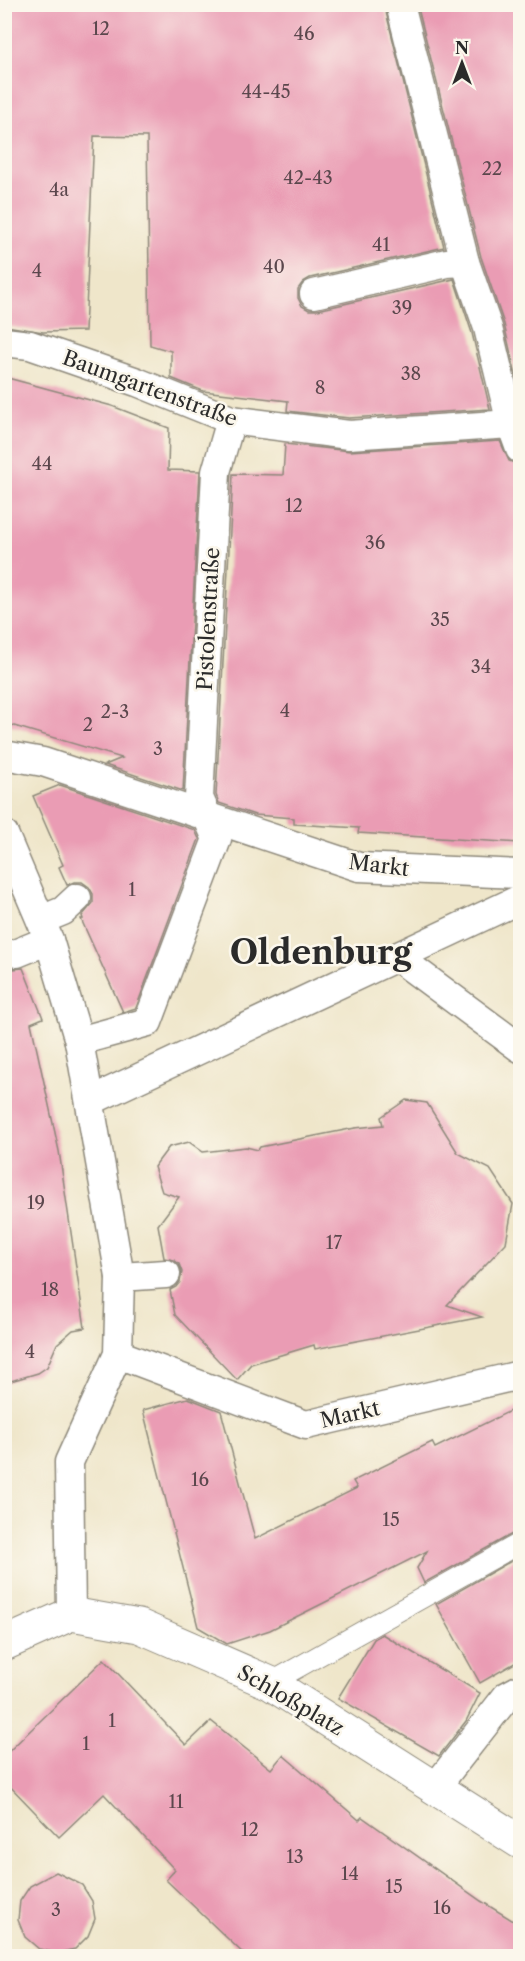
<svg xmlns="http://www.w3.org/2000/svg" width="525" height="1961" font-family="'Libre Caslon Text',serif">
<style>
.building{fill:#ea9cb4}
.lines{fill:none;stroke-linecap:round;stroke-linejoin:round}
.service-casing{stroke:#8d887a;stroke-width:22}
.pedestrian-casing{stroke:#8d887a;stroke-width:31}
.minor-casing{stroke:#8d887a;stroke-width:35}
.service{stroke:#fff;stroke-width:20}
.pedestrian{stroke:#fff;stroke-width:28}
.minor{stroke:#fff;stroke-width:33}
.labels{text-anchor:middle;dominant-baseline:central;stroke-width:5;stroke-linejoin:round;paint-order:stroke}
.number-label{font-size:18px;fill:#5b474d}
.street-label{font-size:21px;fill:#2b2b2b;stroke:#fbf7ec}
.town-label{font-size:33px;font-weight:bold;fill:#2b2b2b;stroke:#fbf7ec}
</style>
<rect width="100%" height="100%" fill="#fbf7ec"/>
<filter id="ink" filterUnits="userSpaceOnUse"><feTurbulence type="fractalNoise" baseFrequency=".0167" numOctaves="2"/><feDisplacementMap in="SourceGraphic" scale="12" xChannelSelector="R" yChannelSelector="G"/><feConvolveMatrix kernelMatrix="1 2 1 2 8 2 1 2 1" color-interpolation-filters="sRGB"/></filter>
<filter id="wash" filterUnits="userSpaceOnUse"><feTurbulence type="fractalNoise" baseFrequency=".008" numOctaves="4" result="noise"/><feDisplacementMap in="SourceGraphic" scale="24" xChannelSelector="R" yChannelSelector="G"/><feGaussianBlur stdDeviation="1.35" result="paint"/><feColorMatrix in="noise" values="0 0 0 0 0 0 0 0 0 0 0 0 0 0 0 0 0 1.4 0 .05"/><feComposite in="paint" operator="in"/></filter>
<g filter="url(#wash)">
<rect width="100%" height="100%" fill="#efe6ca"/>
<g id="blocks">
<g class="building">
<path d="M 4,4 L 384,4 L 444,247 L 310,278 L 303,282 L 298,289 L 298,298 L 302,306 L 309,310 L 318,310 L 454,279 L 472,333 L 490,409 L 349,418 L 287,411 L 288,401 L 203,391 L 171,378 L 171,351 L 150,345 L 147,137 L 94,136 L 85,331 L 43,332 L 6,326 Z"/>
<path d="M 417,4 L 520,4 L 520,393 L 504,324 L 481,257 Z"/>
<path d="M 4,377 L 112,406 L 169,428 L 168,470 L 200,471 L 183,791 L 105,765 L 122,758 L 4,723 Z"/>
<path d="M 500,441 L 509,461 L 520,465 L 520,843 L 358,833 L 359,828 L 294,824 L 294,818 L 255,815 L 219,803 L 216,795 L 233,474 L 283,475 L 285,444 L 350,451 Z"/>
<path d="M 60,785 L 195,830 L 199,839 L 136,1008 L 123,1012 L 81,919 L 83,919 L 82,916 L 93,903 L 93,894 L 89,887 L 82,882 L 74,882 L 67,885 L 59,867 L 63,865 L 33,796 Z"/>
<path d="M 4,963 L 14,969 L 23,968 L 43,1018 L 31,1023 L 59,1151 L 85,1328 L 73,1330 L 57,1344 L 47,1367 L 38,1373 L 4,1383 Z"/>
<path d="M 406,1100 L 427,1103 L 458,1153 L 490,1169 L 513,1204 L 506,1243 L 447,1305 L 482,1317 L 315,1349 L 314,1345 L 251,1364 L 237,1380 L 175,1315 L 170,1290 L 176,1287 L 180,1282 L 182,1272 L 179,1264 L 174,1260 L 164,1258 L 158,1225 L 179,1197 L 162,1192 L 154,1167 L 169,1147 L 189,1142 L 203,1152 L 246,1147 L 258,1150 L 260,1147 L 355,1128 L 383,1125 L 381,1117 Z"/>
<path d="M 188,1398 L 221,1411 L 255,1539 L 357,1488 L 353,1481 L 432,1442 L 435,1448 L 520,1406 L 520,1531 L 514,1533 L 424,1583 L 417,1568 L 427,1551 L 270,1630 L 227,1644 L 198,1627 L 143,1410 Z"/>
<path d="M 520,1556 L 520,1660 L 480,1683 L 436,1604 Z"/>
<path d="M 382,1634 L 480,1693 L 466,1721 L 439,1756 L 338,1698 L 374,1639 Z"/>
<path d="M 104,1659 L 186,1745 L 211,1721 L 271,1769 L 283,1755 L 359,1820 L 362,1817 L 481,1901 L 520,1925 L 520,1956 L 246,1956 L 166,1880 L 175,1870 L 104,1794 L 59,1837 L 4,1780 L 4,1756 Z"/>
<path d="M 56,1872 L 82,1885 L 92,1901 L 95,1919 L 88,1936 L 75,1949 L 57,1953 L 39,1949 L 25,1937 L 18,1920 L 20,1901 L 30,1886 Z"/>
</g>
</g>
</g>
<g filter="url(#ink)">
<use href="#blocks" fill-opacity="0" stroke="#8d887a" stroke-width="1.5"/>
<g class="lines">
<g class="service-casing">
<path id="service" d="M 270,1683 L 520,1543"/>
</g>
<g class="pedestrian-casing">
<g id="pedestrian">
<path d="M 400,4 L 465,262 L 488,328 L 511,424 L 520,449"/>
<path d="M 314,294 L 447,263 L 465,262"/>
<path d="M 4,342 L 30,345 L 137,382 L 231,420 L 349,435 L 511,424"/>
<path d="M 4,755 L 43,762 L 359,867 L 520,874"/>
<path d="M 4,834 L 49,940 L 79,1041 L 120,1277 L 118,1354 L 69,1462 L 71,1614"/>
<path d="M 41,920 L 63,911 L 77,898"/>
<path d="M 17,953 L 49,940"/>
<path d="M 397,957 L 520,1048"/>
<path d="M 79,1041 L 148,1022 L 217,839 L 199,798 L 216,472 L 231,420"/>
<path d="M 90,1101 L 520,899"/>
<path d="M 120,1277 L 166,1274"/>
<path d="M 118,1354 L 306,1425 L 520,1375"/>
<path d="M 435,1788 L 507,1696 L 520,1689"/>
</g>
</g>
<g class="minor-casing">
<path id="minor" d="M 4,1644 L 71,1614 L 139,1626 L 270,1683 L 520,1842"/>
</g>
<use href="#service" class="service"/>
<use href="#pedestrian" class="pedestrian"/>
<use href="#minor" class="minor"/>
</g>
</g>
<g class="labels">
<g class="number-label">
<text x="101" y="29">12</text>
<text x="304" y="34">46</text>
<text x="266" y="92">44-45</text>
<text x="492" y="169">22</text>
<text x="308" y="178">42-43</text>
<text x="59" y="190">4a</text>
<text x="381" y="245">41</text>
<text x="274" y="267">40</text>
<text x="37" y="271">4</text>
<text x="402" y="308">39</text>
<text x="411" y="374">38</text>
<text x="320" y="388">8</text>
<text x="42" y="464">44</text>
<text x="294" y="506">12</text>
<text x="375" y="543">36</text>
<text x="440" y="620">35</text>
<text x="481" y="667">34</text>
<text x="285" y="711">4</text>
<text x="115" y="712">2-3</text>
<text x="88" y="725">2</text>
<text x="158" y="749">3</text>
<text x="132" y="890">1</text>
<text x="36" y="1203">19</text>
<text x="334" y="1243">17</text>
<text x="50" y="1290">18</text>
<text x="30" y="1352">4</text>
<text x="200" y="1480">16</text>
<text x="391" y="1520">15</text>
<text x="112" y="1721">1</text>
<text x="86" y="1744">1</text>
<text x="176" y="1802">11</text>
<text x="250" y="1830">12</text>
<text x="295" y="1857">13</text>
<text x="350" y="1874">14</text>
<text x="394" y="1887">15</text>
<text x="442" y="1908">16</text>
<text x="56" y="1910">3</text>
</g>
<g class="street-label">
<text transform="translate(150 388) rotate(20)">Baumgartenstraße</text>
<text transform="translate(208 619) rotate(-87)">Pistolenstraße</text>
<text transform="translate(379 865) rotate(7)">Markt</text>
<text transform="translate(350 1414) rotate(-13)">Markt</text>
<text transform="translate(291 1700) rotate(30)">Schloßplatz</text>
</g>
<g class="town-label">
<text x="321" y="952">Oldenburg</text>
</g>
</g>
<rect width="525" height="1961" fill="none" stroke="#fbf7ec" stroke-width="24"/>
<g transform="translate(462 63)" stroke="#fbf7ec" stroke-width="4.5" paint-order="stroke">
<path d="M0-4.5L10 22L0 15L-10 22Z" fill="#2b2b2b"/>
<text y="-9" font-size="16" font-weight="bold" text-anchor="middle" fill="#2b2b2b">N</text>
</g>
</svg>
